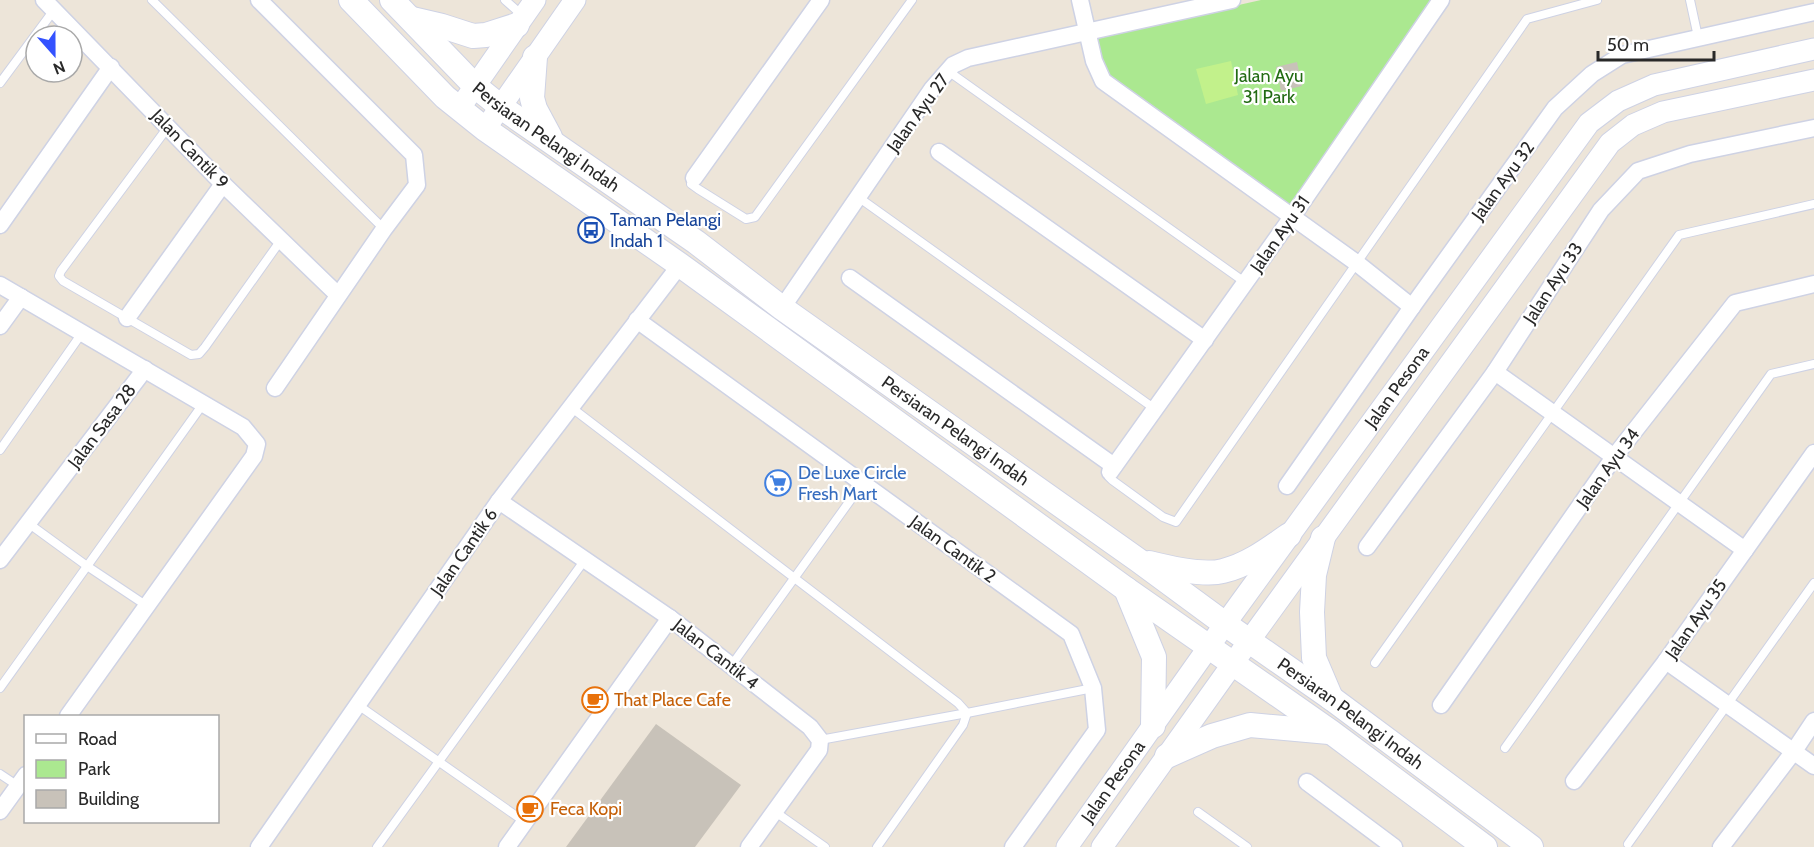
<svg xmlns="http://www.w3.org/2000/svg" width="1814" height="847" font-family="Cabin,sans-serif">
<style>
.green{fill:#abe890}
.pitch{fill:#c2f18b}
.building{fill:#c8c2b9}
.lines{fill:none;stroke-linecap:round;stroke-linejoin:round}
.service-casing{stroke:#ced2e4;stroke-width:10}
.minor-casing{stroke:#ced2e4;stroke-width:19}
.tertiary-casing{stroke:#ced2e4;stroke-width:23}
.secondary-casing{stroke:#ced2e4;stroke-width:26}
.service{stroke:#fff;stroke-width:8}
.minor{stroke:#fff;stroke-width:16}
.tertiary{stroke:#fff;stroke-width:21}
.secondary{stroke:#fff;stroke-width:24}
.labels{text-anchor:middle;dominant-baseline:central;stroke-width:4.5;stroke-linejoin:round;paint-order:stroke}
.park-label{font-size:18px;fill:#226b13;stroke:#fff}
.street-label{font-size:18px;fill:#292929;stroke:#fff}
.transit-label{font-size:18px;fill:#164399;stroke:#fff;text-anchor:start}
.shop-label{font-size:18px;fill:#366cbe;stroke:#fff;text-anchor:start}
.food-label{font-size:18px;fill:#c56008;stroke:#fff;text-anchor:start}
</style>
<rect width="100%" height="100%" fill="#ede5d9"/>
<path class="green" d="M 1261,0 L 1434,0 L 1291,209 L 1110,79 L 1100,60 L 1096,37 Z"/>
<path class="pitch" d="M 1231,61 L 1238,95 L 1206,104 L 1196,69 Z"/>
<g class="building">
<path d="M 1297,62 L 1302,86 L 1281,91 L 1276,67 Z"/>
<path d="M 656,724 L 741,785 L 695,847 L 566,847 Z"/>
</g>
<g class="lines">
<g class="service-casing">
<g id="service">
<path d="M 152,0 L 384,229"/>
<path d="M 505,0 L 523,16"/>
<path d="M 1690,0 L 1698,37"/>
<path d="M 948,71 L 1246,283"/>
<path d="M 0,83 L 54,10"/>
<path d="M 168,127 L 61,271 L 59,276 L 63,281 L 191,355 L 199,354 L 205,347 L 281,240"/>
<path d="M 693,178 L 691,184 L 698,189 L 746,219 L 755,217 L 912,0"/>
<path d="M 858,197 L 1155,409"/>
<path d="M 572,408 L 958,703 L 967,713 L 963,725 L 877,847"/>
<path d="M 0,450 L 82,333"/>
<path d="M 1110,472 L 1109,477 L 1112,480 L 1163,517 L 1176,522 L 1527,19 L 1597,0"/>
<path d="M 28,523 L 87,566 L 147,606"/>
<path d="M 1375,663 L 1679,235 L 1814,204"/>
<path d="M 731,666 L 862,484"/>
<path d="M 0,688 L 203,404"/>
<path d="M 358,705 L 525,822"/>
<path d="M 820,740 L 967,713 L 1093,688"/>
<path d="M 1505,748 L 1771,374 L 1814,364"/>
<path d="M 0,774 L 18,786"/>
<path d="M 774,811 L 825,847"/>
<path d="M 1198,812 L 1247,847"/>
<path d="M 1628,844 L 1814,583"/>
<path d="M 377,847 L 584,561"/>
</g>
</g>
<g class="minor-casing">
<g id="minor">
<path d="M 44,0 L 223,184 L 338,295"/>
<path d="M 259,0 L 414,155 L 417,185 L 384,229 L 275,388"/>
<path d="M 1080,0 L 1094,61 L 1103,81 L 1358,264 L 1412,307"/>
<path d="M 939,152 L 1205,340"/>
<path d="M 694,178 L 821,0"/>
<path d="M 0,225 L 111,67"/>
<path d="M 850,278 L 1114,466"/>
<path d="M 0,285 L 243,427 L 257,444 L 254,456 L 68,716"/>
<path d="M 782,308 L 932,89 L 953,65 L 968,58 L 1232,0"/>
<path d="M 127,318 L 223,184"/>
<path d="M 637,320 L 1071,634 L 1093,688 L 1097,730 L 1013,847"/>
<path d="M 0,326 L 21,297"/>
<path d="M 1495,372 L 1745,550"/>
<path d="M 1110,472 L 1292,217 L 1441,0"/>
<path d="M 1287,486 L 1412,307 L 1555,108 L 1592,74 L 1622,55 L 1814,12"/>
<path d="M 499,501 L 670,618 L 810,727 L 820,740 L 819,750 L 749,847"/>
<path d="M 1367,547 L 1495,372 L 1601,210 L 1638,171 L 1690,154 L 1814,128"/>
<path d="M 0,560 L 145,369"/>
<path d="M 1666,661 L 1814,766"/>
<path d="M 1441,705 L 1614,457 L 1735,303 L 1814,284"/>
<path d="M 1574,781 L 1666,661 L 1814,453"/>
<path d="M 1307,782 L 1394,847"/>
<path d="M 0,811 L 26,775"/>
<path d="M 259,847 L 499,501 L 680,265"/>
<path d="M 507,847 L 670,618"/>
<path d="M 1721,847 L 1794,751 L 1814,721"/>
</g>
</g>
<g class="tertiary-casing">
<g id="tertiary">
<path d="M 459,109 L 535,0"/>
<path d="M 485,129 L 575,0"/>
<path id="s1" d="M 1067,847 L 1225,624 L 1589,123 L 1618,101 L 1654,85 L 1814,49"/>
<path d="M 1102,847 L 1249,641 L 1610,143 L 1633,125 L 1663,112 L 1814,80"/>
</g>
</g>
<g class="secondary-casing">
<g id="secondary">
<path d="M 351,0 L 445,97 L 485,129 L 680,265 L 1126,589 L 1331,732 L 1485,847"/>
<path id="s2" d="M 392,0 L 475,86 L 501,107 L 696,242 L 782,308 L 1138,560 L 1225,624 L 1331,698 L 1531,847"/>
<path d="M 412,19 L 442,26 L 473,36 L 486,35 L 517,25"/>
<path d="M 535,57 L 532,98 L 535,109 L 550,137"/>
<path d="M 1323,538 L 1314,575 L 1312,612 L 1314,658 L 1331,698"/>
<path d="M 1149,563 C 1169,568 1204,576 1223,571 C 1248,565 1269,549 1289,535"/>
<path d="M 1126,589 L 1154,657 L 1153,726"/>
<path d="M 1167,756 L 1212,736 L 1250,725 L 1329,732"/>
</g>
</g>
<use href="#service" class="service"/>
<use href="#minor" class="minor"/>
<use href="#tertiary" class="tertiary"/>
<use href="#secondary" class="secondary"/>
</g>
<defs>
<g id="bus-ring" transform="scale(1.35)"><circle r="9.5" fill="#fff" stroke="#1a4fb4" stroke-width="1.5"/><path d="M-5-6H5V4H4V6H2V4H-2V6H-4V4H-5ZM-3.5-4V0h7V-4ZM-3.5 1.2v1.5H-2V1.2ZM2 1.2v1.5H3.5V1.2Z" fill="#1a4fb4"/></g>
<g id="supermarket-ring" transform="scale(1.35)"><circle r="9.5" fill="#fff" stroke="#3f7fe0" stroke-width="1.5"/><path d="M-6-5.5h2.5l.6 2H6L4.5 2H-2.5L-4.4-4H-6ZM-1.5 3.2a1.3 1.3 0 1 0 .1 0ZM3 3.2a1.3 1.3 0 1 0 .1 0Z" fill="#3f7fe0"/></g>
<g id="cafe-ring" transform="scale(1.35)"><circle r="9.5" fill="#fff" stroke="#e8710a" stroke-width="1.5"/><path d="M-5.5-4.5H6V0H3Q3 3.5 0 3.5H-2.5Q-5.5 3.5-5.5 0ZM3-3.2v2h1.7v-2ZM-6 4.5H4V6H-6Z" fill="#e8710a"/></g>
</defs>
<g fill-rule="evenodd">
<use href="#bus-ring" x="591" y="230"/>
<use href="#supermarket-ring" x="778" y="483"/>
<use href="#cafe-ring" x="595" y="700"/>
<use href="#cafe-ring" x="530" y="809"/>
</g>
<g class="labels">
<g class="park-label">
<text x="1269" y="76">Jalan Ayu<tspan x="1269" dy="21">31 Park</tspan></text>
</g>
<g class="street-label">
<text transform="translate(918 113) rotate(-54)">Jalan Ayu 27</text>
<text stroke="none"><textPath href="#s2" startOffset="207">Persiaran Pelangi Indah</textPath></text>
<text transform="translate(190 149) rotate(46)">Jalan Cantik 9</text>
<text transform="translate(1503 181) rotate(-54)">Jalan Ayu 32</text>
<text transform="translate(1280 234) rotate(-55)">Jalan Ayu 31</text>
<text transform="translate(1553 283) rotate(-57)">Jalan Ayu 33</text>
<text stroke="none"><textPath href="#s1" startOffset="566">Jalan Pesona</textPath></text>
<text transform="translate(102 426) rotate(-53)">Jalan Sasa 28</text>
<text stroke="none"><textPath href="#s2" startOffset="711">Persiaran Pelangi Indah</textPath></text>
<text transform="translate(1608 468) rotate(-54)">Jalan Ayu 34</text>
<text transform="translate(953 549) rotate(36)">Jalan Cantik 2</text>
<text transform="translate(464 552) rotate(-55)">Jalan Cantik 6</text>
<text transform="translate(1696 619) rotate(-55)">Jalan Ayu 35</text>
<text transform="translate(716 654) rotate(38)">Jalan Cantik 4</text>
<text stroke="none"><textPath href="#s2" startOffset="1197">Persiaran Pelangi Indah</textPath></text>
<text stroke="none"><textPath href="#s1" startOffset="80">Jalan Pesona</textPath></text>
</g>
<g class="transit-label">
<text x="610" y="220">Taman Pelangi<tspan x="610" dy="21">Indah 1</tspan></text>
</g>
<g class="shop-label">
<text x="798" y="473">De Luxe Circle<tspan x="798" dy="21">Fresh Mart</tspan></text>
</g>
<g class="food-label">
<text x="614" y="700">That Place Cafe</text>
<text x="550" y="809">Feca Kopi</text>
</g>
</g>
<rect x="24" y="715" width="195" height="108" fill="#ffffff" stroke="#a9a9a9" stroke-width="1.5"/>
<rect x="36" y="734" width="30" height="9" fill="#ffffff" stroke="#a9a9a9" stroke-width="1.5"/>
<text x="78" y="745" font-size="18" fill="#292929">Road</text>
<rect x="36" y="760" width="30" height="18" fill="#abe890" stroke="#a9a9a9" stroke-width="1.5"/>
<text x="78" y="775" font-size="18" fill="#292929">Park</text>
<rect x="36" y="790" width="30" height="18" fill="#c8c2b9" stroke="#a9a9a9" stroke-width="1.5"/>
<text x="78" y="805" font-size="18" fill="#292929">Building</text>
<g transform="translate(54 54) rotate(159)"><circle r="28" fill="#ffffff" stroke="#a9a9a9" stroke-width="1.5"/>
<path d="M0-4.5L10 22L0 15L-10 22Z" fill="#3452ff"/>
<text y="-9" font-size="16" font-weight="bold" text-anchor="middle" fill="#292929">N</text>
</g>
<path d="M1598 51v9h116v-9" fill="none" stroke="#292929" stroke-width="3"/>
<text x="1607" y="51" font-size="18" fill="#292929" stroke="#ffffff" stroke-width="4.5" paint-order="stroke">50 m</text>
</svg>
